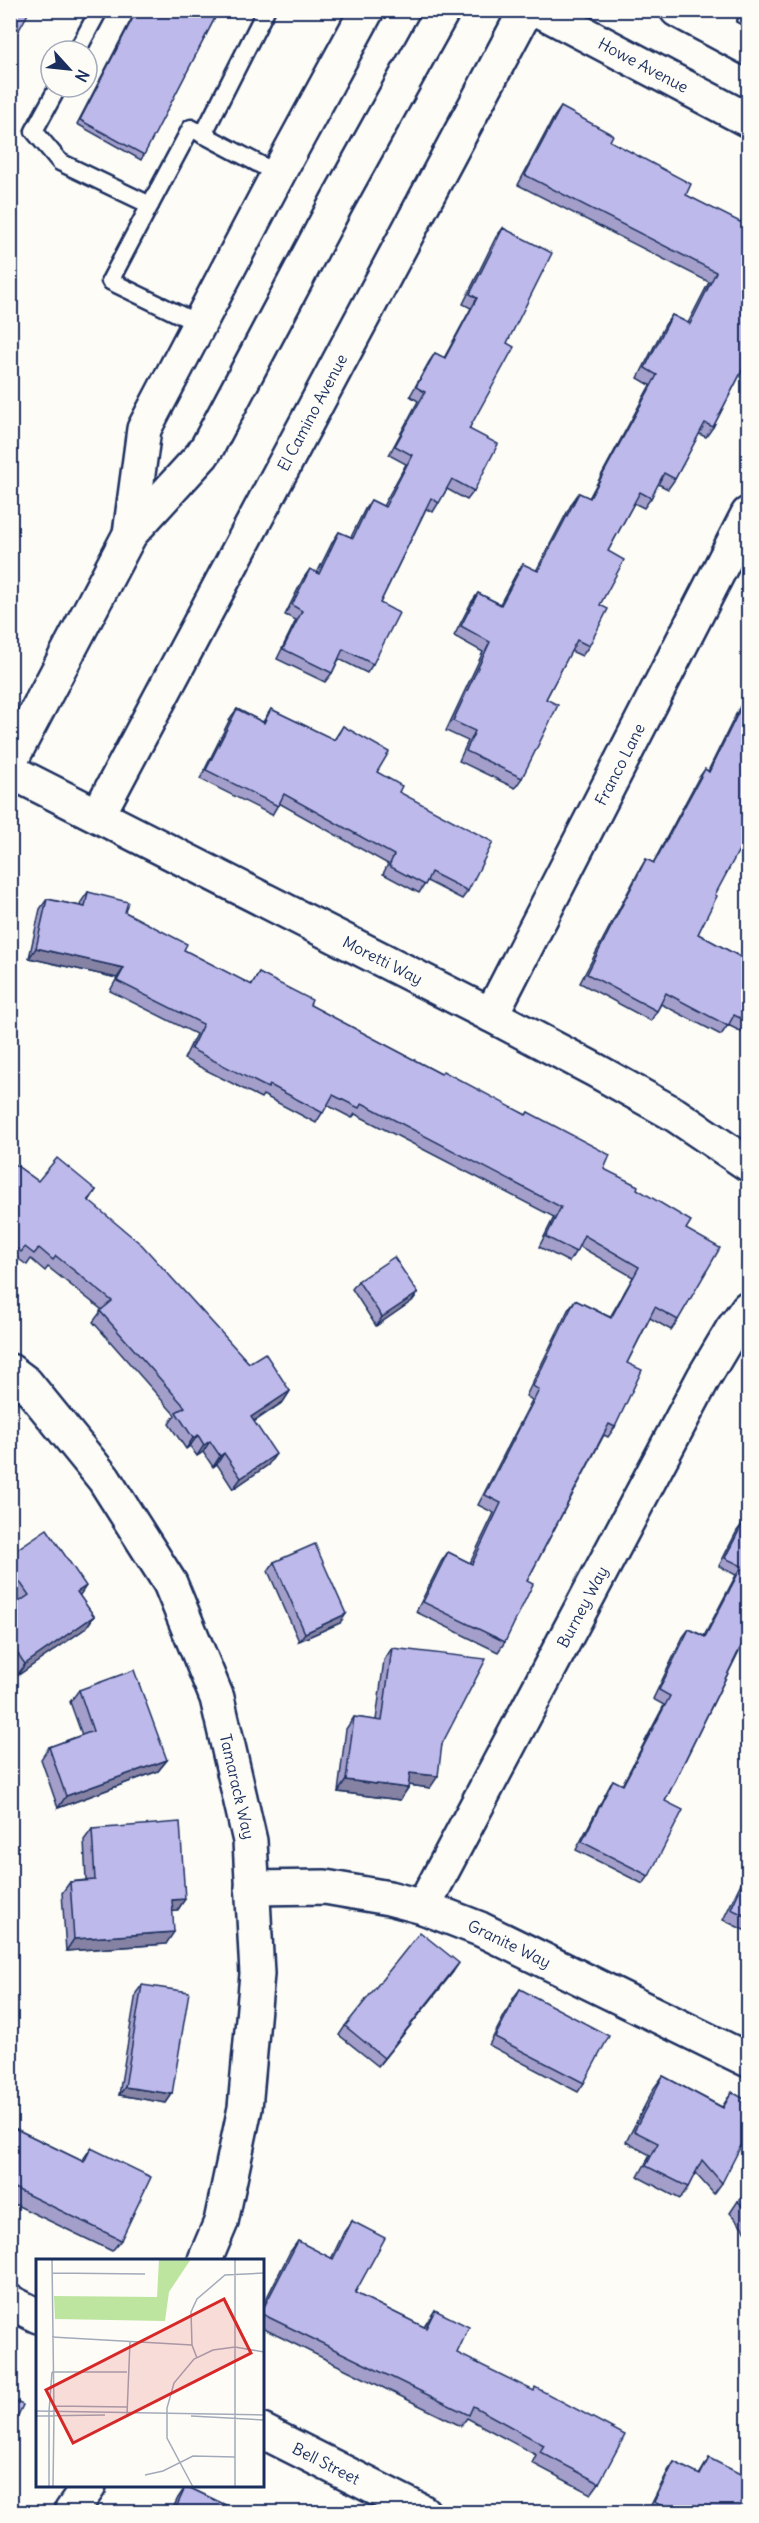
<svg xmlns="http://www.w3.org/2000/svg" width="759" height="2523" font-family="Delius,sans-serif">
<style>
.lines{fill:none;stroke-linecap:round;stroke-linejoin:round}
.service-casing{stroke:#1b2f5e;stroke-width:21}
.minor-casing{stroke:#1b2f5e;stroke-width:38}
.tertiary-casing{stroke:#1b2f5e;stroke-width:38}
.secondary-casing{stroke:#1b2f5e;stroke-width:38}
.service{stroke:#fdfcf7;stroke-width:16}
.minor{stroke:#fdfcf7;stroke-width:33}
.tertiary{stroke:#fdfcf7;stroke-width:33}
.secondary{stroke:#fdfcf7;stroke-width:33}
.wall{fill:#a39fca;stroke:#1b2f5e;stroke-width:1.5}
.shaded-wall{fill:#8582a4;stroke:#1b2f5e;stroke-width:1.5}
.building{fill:#beb9eb;stroke:#1b2f5e;stroke-width:1.5}
.labels{text-anchor:middle;dominant-baseline:central;stroke-width:6;stroke-linejoin:round;paint-order:stroke}
.street-label{font-size:16px;fill:#1b2f5e;stroke:#fdfcf7}
.inset-road{fill:none;stroke:#a3aaba;stroke-width:1.5}
.view{fill:#d62828;fill-opacity:0.15;stroke:#d62828;stroke-width:3}
.inset-edge{fill:none;stroke:#1b2f5e;stroke-width:3}
</style>
<rect width="100%" height="100%" fill="#fdfcf7"/>
<filter id="ink" filterUnits="userSpaceOnUse"><feTurbulence type="fractalNoise" baseFrequency=".0167" numOctaves="2"/><feDisplacementMap in="SourceGraphic" scale="12" xChannelSelector="R" yChannelSelector="G"/><feConvolveMatrix kernelMatrix="1 2 1 2 8 2 1 2 1" color-interpolation-filters="sRGB"/></filter>
<g filter="url(#ink)">
<g class="lines">
<g class="service-casing">
<g id="service">
<path d="M 720,33 L 732,10"/>
<path d="M 77,51 L 99,10"/>
<path d="M 58,87 L 34,131 L 60,162 L 150,205 L 191,128 L 278,174"/>
<path d="M 203,135 L 266,10"/>
<path d="M 150,205 L 110,281 L 199,324"/>
</g>
</g>
<g class="minor-casing">
<g id="minor">
<path id="s1" d="M 10,771 L 491,1015 L 595,1070 L 674,1114 L 748,1164"/>
<path id="s2" d="M 98,815 L 526,10"/>
<path id="s3" d="M 491,1015 L 748,514"/>
<path id="s4" d="M 10,1371 L 26,1383 L 104,1479 L 170,1583 L 217,1698 L 250,1841 L 257,1974 L 245,2108 L 221,2222 L 205,2260"/>
<path id="s5" d="M 252,1888 L 325,1887 L 389,1898 L 423,1907 L 480,1929 L 748,2060"/>
<path id="s6" d="M 423,1907 L 704,1377 L 732,1330 L 748,1308"/>
<path d="M 71,2512 L 89,2486"/>
</g>
</g>
<g class="tertiary-casing">
<g id="tertiary">
<path id="s7" d="M 539,10 L 748,120"/>
<path d="M 677,10 L 748,48"/>
<path d="M 10,2302 L 38,2316"/>
<path id="s8" d="M 262,2431 L 423,2512"/>
</g>
</g>
<g class="secondary-casing">
<g id="secondary">
<path d="M 130,534 L 144,429 L 278,174 L 367,10"/>
<path d="M 10,762 L 130,534 L 202,455 L 208,446 L 337,202 L 443,10"/>
</g>
</g>
<use href="#service" class="service"/>
<use href="#minor" class="minor"/>
<use href="#tertiary" class="tertiary"/>
<use href="#secondary" class="secondary"/>
</g>
<g class="wall">
<path d="M 136,10 L 219,10 L 141,160 L 77,124 Z"/>
<path d="M 561,107 L 686,195 L 740,223 L 748,209 L 748,359 L 713,427 L 706,437 L 699,434 L 675,479 L 668,489 L 658,484 L 651,498 L 644,508 L 634,503 L 608,551 L 600,605 L 589,646 L 582,656 L 571,651 L 546,699 L 522,778 L 515,788 L 459,761 L 468,741 L 446,731 L 483,652 L 454,636 L 471,603 L 478,593 L 500,604 L 516,574 L 523,564 L 536,571 L 572,503 L 579,493 L 589,498 L 650,385 L 638,378 L 665,325 L 672,315 L 688,323 L 709,282 L 518,185 L 554,117 Z"/>
<path d="M 503,228 L 507,343 L 469,429 L 474,491 L 467,500 L 447,489 L 433,512 L 426,509 L 380,603 L 373,664 L 367,673 L 339,659 L 332,673 L 325,682 L 277,659 L 296,620 L 285,615 L 303,579 L 310,569 L 317,573 L 333,541 L 339,532 L 351,537 L 365,509 L 371,500 L 383,506 L 406,464 L 389,455 L 418,401 L 410,396 L 429,362 L 435,353 L 444,358 L 471,308 L 463,304 L 496,237 Z"/>
<path d="M 748,692 L 715,895 L 698,934 L 748,961 L 748,1035 L 728,1025 L 721,1035 L 661,1004 L 651,1021 L 580,983 L 640,869 L 646,859 L 653,863 L 698,779 L 705,769 L 708,771 L 743,700 Z"/>
<path d="M 237,709 L 263,722 L 271,709 L 334,740 L 343,726 L 377,772 L 399,792 L 468,891 L 462,899 L 427,881 L 419,893 L 383,874 L 388,864 L 279,803 L 272,815 L 200,779 L 231,717 Z"/>
<path d="M 88,892 L 125,912 L 184,950 L 251,985 L 259,973 L 310,1005 L 441,1074 L 526,1115 L 528,1112 L 604,1169 L 637,1189 L 686,1229 L 678,1320 L 671,1330 L 650,1318 L 627,1363 L 615,1427 L 608,1437 L 604,1435 L 527,1581 L 505,1642 L 498,1652 L 416,1612 L 441,1562 L 448,1552 L 470,1563 L 494,1513 L 478,1505 L 532,1400 L 526,1396 L 568,1310 L 575,1300 L 610,1317 L 633,1277 L 579,1246 L 569,1262 L 539,1247 L 554,1217 L 355,1114 L 352,1118 L 327,1105 L 316,1123 L 263,1095 L 261,1098 L 184,1059 L 196,1034 L 110,991 L 117,978 L 29,958 L 40,909 L 47,899 L 80,906 L 81,902 Z"/>
<path d="M 10,1161 L 38,1181 L 96,1190 L 89,1201 L 249,1363 L 290,1391 L 283,1402 L 254,1422 L 268,1465 L 233,1489 L 217,1464 L 213,1467 L 203,1452 L 197,1456 L 190,1446 L 186,1449 L 169,1424 L 175,1415 L 93,1322 L 102,1310 L 48,1267 L 45,1271 L 31,1259 L 27,1265 L 17,1258 L 13,1263 L 10,1261 Z"/>
<path d="M 358,1281 L 418,1293 L 412,1301 L 376,1326 L 352,1289 Z"/>
<path d="M 743,1523 L 748,1525 L 748,1640 L 745,1639 L 665,1801 L 649,1876 L 643,1884 L 576,1850 L 608,1789 L 613,1780 L 622,1785 L 664,1705 L 653,1699 L 683,1637 L 689,1629 L 704,1636 L 736,1575 L 719,1566 L 737,1531 Z"/>
<path d="M 10,1554 L 79,1595 L 94,1616 L 86,1628 L 17,1676 L 10,1667 L 10,1608 L 18,1603 L 10,1592 Z"/>
<path d="M 274,1562 L 340,1623 L 299,1641 L 268,1571 Z"/>
<path d="M 392,1648 L 442,1744 L 430,1788 L 408,1785 L 408,1788 L 400,1800 L 338,1792 L 346,1729 L 354,1717 L 376,1720 L 384,1660 Z"/>
<path d="M 79,1690 L 167,1760 L 158,1771 L 58,1808 L 41,1759 L 49,1747 L 82,1735 L 70,1702 Z"/>
<path d="M 92,1829 L 185,1899 L 177,1911 L 172,1911 L 166,1944 L 66,1951 L 62,1893 L 70,1882 L 86,1880 L 84,1840 Z"/>
<path d="M 748,1871 L 748,1932 L 723,1920 L 743,1879 Z"/>
<path d="M 453,1972 L 378,2066 L 339,2035 L 345,2026 Z"/>
<path d="M 142,1985 L 172,2094 L 166,2103 L 119,2095 L 136,1993 Z"/>
<path d="M 520,1989 L 584,2083 L 578,2092 L 489,2045 L 514,1997 Z"/>
<path d="M 663,2076 L 722,2107 L 732,2092 L 722,2183 L 714,2194 L 695,2173 L 688,2187 L 680,2199 L 638,2177 L 650,2155 L 626,2142 L 654,2088 Z"/>
<path d="M 14,2128 L 82,2161 L 91,2148 L 121,2240 L 112,2251 L 10,2202 L 10,2133 Z"/>
<path d="M 748,2192 L 748,2234 L 730,2213 L 738,2201 Z"/>
<path d="M 352,2221 L 355,2293 L 424,2327 L 435,2310 L 457,2353 L 599,2483 L 591,2494 L 532,2463 L 536,2455 L 467,2418 L 461,2426 L 262,2328 L 262,2307 L 290,2252 L 298,2241 L 331,2259 L 344,2232 Z"/>
<path d="M 709,2458 L 748,2512 L 651,2512 L 648,2511 L 668,2471 L 674,2462 L 699,2475 Z"/>
<path d="M 186,2486 L 240,2512 L 171,2512 L 178,2498 Z"/>
</g>
<g class="shaded-wall">
<path d="M 36,948 L 124,968 L 117,978 L 29,958 Z"/>
<path d="M 418,1293 L 412,1301 L 376,1326 L 382,1317 Z"/>
<path d="M 290,1391 L 283,1402 L 243,1428 L 251,1417 Z"/>
<path d="M 198,1435 L 190,1446 L 186,1449 L 193,1438 Z"/>
<path d="M 210,1441 L 203,1452 L 197,1456 L 204,1445 Z"/>
<path d="M 224,1453 L 217,1464 L 213,1467 L 220,1456 Z"/>
<path d="M 276,1454 L 268,1465 L 233,1489 L 241,1478 Z"/>
<path d="M 86,1586 L 78,1598 L 77,1592 Z"/>
<path d="M 346,1614 L 340,1623 L 299,1641 L 305,1633 Z"/>
<path d="M 94,1616 L 86,1628 L 17,1676 L 25,1664 Z"/>
<path d="M 167,1760 L 158,1771 L 58,1808 L 66,1796 Z"/>
<path d="M 410,1773 L 438,1776 L 430,1788 L 402,1784 Z"/>
<path d="M 346,1780 L 408,1788 L 400,1800 L 338,1792 Z"/>
<path d="M 185,1899 L 177,1911 L 163,1912 L 172,1900 Z"/>
<path d="M 174,1932 L 166,1944 L 66,1951 L 74,1939 Z"/>
<path d="M 459,1963 L 453,1972 L 378,2066 L 384,2058 Z"/>
<path d="M 125,2087 L 172,2094 L 166,2103 L 119,2095 Z"/>
</g>
<g class="building">
<path d="M 10,10 L 30,10 L 10,46 Z"/>
<path d="M 137,10 L 219,10 L 144,155 L 80,120 Z"/>
<path d="M 561,107 L 613,135 L 610,141 L 691,184 L 686,195 L 742,223 L 748,210 L 748,359 L 713,427 L 705,423 L 675,479 L 664,473 L 651,498 L 640,492 L 608,551 L 624,560 L 600,605 L 608,609 L 589,646 L 577,640 L 546,699 L 558,705 L 522,778 L 466,751 L 475,731 L 453,721 L 490,642 L 461,626 L 478,593 L 501,605 L 523,564 L 538,571 L 579,493 L 590,498 L 657,375 L 645,368 L 672,315 L 690,324 L 716,272 L 525,175 Z"/>
<path d="M 503,228 L 552,253 L 507,343 L 514,347 L 469,429 L 498,444 L 474,491 L 452,479 L 439,503 L 431,498 L 380,603 L 399,613 L 373,664 L 343,649 L 332,673 L 283,649 L 302,611 L 292,605 L 310,569 L 319,574 L 339,532 L 353,538 L 371,500 L 385,507 L 412,455 L 395,446 L 425,392 L 416,387 L 435,353 L 445,358 L 477,298 L 470,294 Z"/>
<path d="M 748,693 L 748,833 L 715,895 L 717,896 L 698,934 L 748,961 L 748,1022 L 734,1015 L 728,1026 L 666,993 L 657,1011 L 587,974 L 646,859 L 654,863 L 705,769 L 709,772 Z"/>
<path d="M 237,709 L 264,723 L 271,709 L 335,740 L 343,726 L 389,752 L 377,772 L 402,786 L 399,792 L 493,842 L 468,891 L 431,872 L 425,885 L 389,866 L 394,855 L 284,794 L 278,806 L 206,770 Z"/>
<path d="M 88,892 L 128,902 L 125,912 L 187,944 L 184,950 L 252,985 L 259,973 L 312,1000 L 310,1005 L 441,1074 L 443,1071 L 526,1115 L 528,1112 L 610,1155 L 604,1169 L 638,1186 L 637,1189 L 691,1221 L 686,1229 L 720,1248 L 678,1320 L 655,1307 L 627,1363 L 642,1370 L 615,1427 L 609,1424 L 527,1581 L 533,1584 L 505,1642 L 423,1602 L 448,1552 L 472,1564 L 501,1503 L 485,1495 L 539,1390 L 533,1386 L 575,1300 L 611,1318 L 639,1267 L 584,1235 L 576,1252 L 546,1237 L 561,1207 L 362,1103 L 359,1108 L 333,1095 L 323,1113 L 270,1085 L 268,1088 L 191,1049 L 203,1024 L 117,981 L 124,968 L 36,948 L 47,899 L 85,907 Z"/>
<path d="M 57,1158 L 96,1190 L 88,1200 L 142,1245 L 249,1363 L 265,1353 L 290,1391 L 251,1417 L 276,1454 L 241,1478 L 224,1453 L 220,1456 L 210,1441 L 204,1445 L 198,1435 L 193,1438 L 176,1412 L 185,1407 L 100,1311 L 112,1301 L 56,1256 L 53,1260 L 39,1248 L 34,1254 L 25,1247 L 21,1252 L 10,1243 L 10,1161 L 38,1181 Z"/>
<path d="M 394,1257 L 418,1293 L 382,1317 L 358,1281 Z"/>
<path d="M 743,1523 L 748,1525 L 748,1632 L 665,1801 L 683,1810 L 649,1876 L 582,1842 L 613,1780 L 623,1785 L 670,1696 L 659,1690 L 689,1629 L 705,1637 L 742,1566 L 725,1558 Z"/>
<path d="M 47,1529 L 86,1586 L 77,1592 L 94,1616 L 25,1664 L 10,1643 L 10,1608 L 29,1595 L 10,1568 L 10,1554 Z"/>
<path d="M 315,1544 L 346,1614 L 305,1633 L 274,1562 Z"/>
<path d="M 392,1648 L 486,1659 L 442,1744 L 438,1776 L 410,1773 L 408,1788 L 346,1780 L 354,1717 L 382,1721 Z"/>
<path d="M 134,1670 L 167,1760 L 66,1796 L 49,1747 L 93,1731 L 79,1690 Z"/>
<path d="M 180,1822 L 185,1899 L 172,1900 L 174,1932 L 74,1939 L 70,1882 L 95,1880 L 92,1829 Z"/>
<path d="M 748,1872 L 748,1917 L 731,1909 Z"/>
<path d="M 420,1932 L 459,1963 L 384,2058 L 345,2026 Z"/>
<path d="M 142,1985 L 189,1992 L 172,2094 L 125,2087 Z"/>
<path d="M 520,1989 L 609,2036 L 584,2083 L 495,2037 Z"/>
<path d="M 663,2076 L 723,2108 L 732,2092 L 748,2101 L 748,2132 L 722,2183 L 702,2160 L 688,2187 L 646,2166 L 658,2143 L 634,2131 Z"/>
<path d="M 14,2128 L 84,2162 L 91,2148 L 151,2177 L 121,2240 L 10,2186 L 10,2135 Z"/>
<path d="M 748,2192 L 748,2213 L 738,2201 Z"/>
<path d="M 352,2221 L 385,2238 L 355,2293 L 426,2328 L 435,2310 L 469,2327 L 457,2353 L 534,2391 L 535,2387 L 625,2435 L 599,2483 L 540,2452 L 544,2445 L 473,2406 L 469,2415 L 262,2314 L 262,2311 L 298,2241 L 333,2259 Z"/>
<path d="M 10,2399 L 23,2405 L 10,2432 Z"/>
<path d="M 709,2458 L 748,2478 L 748,2512 L 674,2512 L 654,2502 L 674,2462 L 700,2475 Z"/>
<path d="M 186,2486 L 240,2512 L 174,2512 Z"/>
</g>
</g>
<g class="labels">
<g class="street-label">
<text stroke="none"><textPath href="#s7" startOffset="118">Howe Avenue</textPath></text>
<text stroke="none"><textPath href="#s2" startOffset="456">El Camino Avenue</textPath></text>
<text stroke="none"><textPath href="#s3" startOffset="282">Franco Lane</textPath></text>
<text stroke="none"><textPath href="#s1" startOffset="418">Moretti Way</textPath></text>
<text stroke="none"><textPath href="#s6" startOffset="340">Burney Way</textPath></text>
<text stroke="none"><textPath href="#s4" startOffset="482">Tamarack Way</textPath></text>
<text stroke="none"><textPath href="#s5" startOffset="267">Granite Way</textPath></text>
<text stroke="none"><textPath href="#s8" startOffset="72">Bell Street</textPath></text>
</g>
</g>
<g transform="translate(36 2259)">
<rect width="228" height="228" fill="#fdfcf7"/>
<path d="M 123,0 L 155,0 L 133,33 L 129,62 L 19,60 L 18,37 L 121,38 Z" fill="#bee5a0"/>
<path class="inset-road" d="M 16,0 L 18,153M 16,14 L 109,15M 16,78 L 156,86M 161,99 L 156,86 L 155,53 L 161,40 L 189,16 L 228,14M 16,113 L 91,113M 18,147 L 91,148M 0,152 L 228,156M 13,152 L 16,113M 91,156 L 94,82M 0,157 L 69,156M 155,157 L 228,161M 109,216 L 127,212 L 157,197 L 199,198M 13,228 L 13,153M 17,228 L 18,153M 157,228 L 131,179 L 131,149 L 138,124 L 158,100 L 177,91 L 199,88 L 228,93M 199,228 L 199,0"/>
<path class="view" d="M 188,40 L 215,94 L 37,184 L 10,131 Z"/>
<rect width="228" height="228" class="inset-edge"/>
</g>
<rect width="759" height="2523" fill="none" stroke="#fdfcf7" stroke-width="36"/>
<rect x="18" y="18" width="723" height="2487" fill="none" stroke="#1b2f5e" stroke-width="2" filter="url(#ink)"/>
<g transform="translate(69 69) rotate(117)"><circle r="28" fill="#fdfcf7" stroke="#a3aaba" stroke-width="1.5"/>
<path d="M0-4.5L10 22L0 15L-10 22Z" fill="#1b2f5e"/>
<text y="-9" font-size="16" font-weight="bold" text-anchor="middle" fill="#1b2f5e">N</text>
</g>
</svg>
